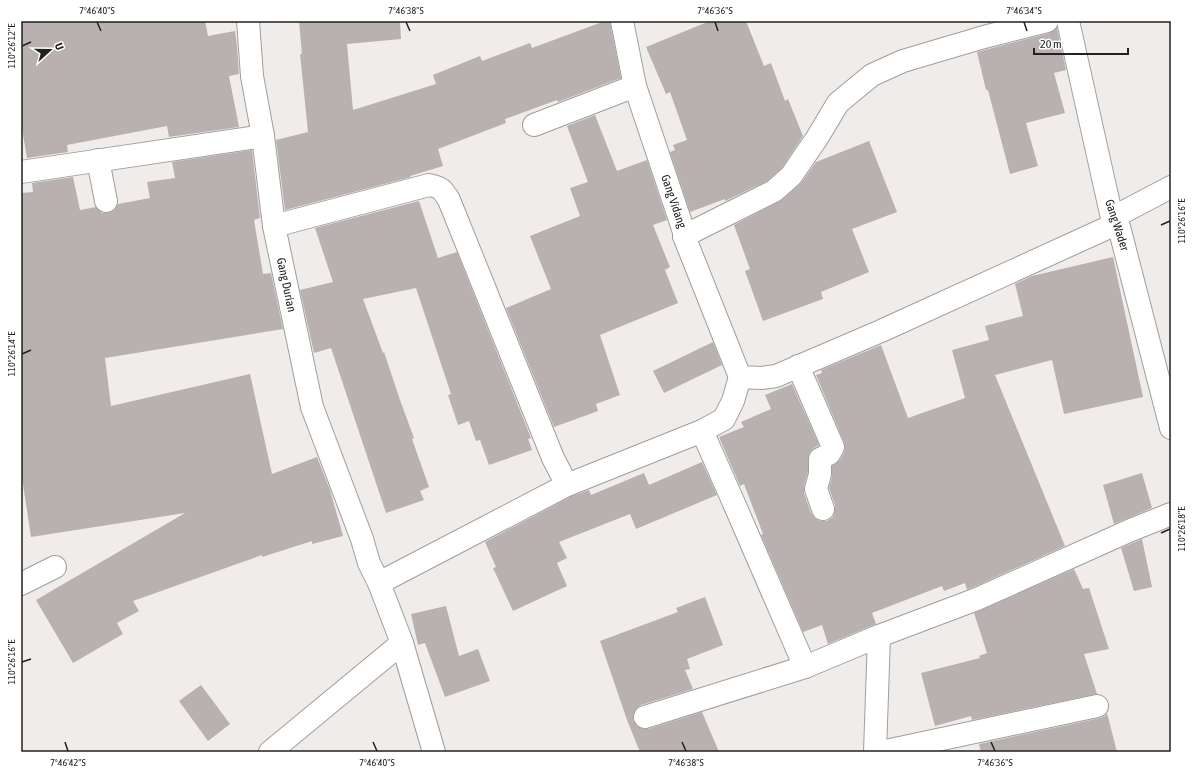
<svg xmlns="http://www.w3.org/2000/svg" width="1192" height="773" font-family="'Asap Condensed',sans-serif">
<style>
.building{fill:#b9b1af}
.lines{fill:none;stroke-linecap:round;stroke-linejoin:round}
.minor-casing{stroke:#9e9e9e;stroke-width:24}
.minor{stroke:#fff;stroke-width:22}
.ticks{fill:none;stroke:#212121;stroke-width:1.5}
.labels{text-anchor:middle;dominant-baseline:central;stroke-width:3;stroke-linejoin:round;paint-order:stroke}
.street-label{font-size:12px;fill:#212121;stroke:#fff}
.neatline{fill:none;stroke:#212121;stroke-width:1.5}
.ticks-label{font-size:10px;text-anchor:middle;fill:#212121}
</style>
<rect width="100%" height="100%" fill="#f0ece9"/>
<g class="building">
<path d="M 21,21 L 205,21 L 208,36 L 235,31 L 237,46 L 239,74 L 229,76 L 239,127 L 169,137 L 167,126 L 67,145 L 68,152 L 27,158 L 21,123 Z"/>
<path d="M 299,21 L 400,21 L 401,39 L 347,44 L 353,110 L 436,84 L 433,75 L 480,56 L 482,61 L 530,43 L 532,48 L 605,21 L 609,21 L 610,22 L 621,78 L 558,102 L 557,100 L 505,119 L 506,123 L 438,149 L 443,166 L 410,176 L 411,177 L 285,210 L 276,140 L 308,132 L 300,54 L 302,54 Z"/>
<path d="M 710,21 L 746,21 L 764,66 L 771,63 L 785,101 L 788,99 L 803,136 L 782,168 L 767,181 L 725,201 L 725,199 L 690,212 L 670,152 L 675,150 L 673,145 L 687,140 L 670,92 L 666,94 L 646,47 Z"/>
<path d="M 1057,28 L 1066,70 L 1054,73 L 1065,113 L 1026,123 L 1038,166 L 1010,174 L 988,90 L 986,90 L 977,52 L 1050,33 Z"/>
<path d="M 595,115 L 617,171 L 647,160 L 667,220 L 653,225 L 670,267 L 665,270 L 678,303 L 600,335 L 620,395 L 596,404 L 598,411 L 554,427 L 506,308 L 551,289 L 530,236 L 580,216 L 570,188 L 588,182 L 567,126 Z"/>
<path d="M 869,141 L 897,212 L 852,229 L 869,272 L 821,292 L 823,299 L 763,321 L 745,271 L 750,269 L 734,225 L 782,200 L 801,183 L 816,162 Z"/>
<path d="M 252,150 L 260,218 L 254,220 L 263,274 L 271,273 L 283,329 L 105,358 L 111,406 L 250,374 L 272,474 L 317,457 L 330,490 L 343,536 L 312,544 L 312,541 L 262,557 L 262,555 L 133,601 L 139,611 L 117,623 L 123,634 L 73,663 L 36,600 L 185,513 L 31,537 L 21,471 L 21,193 L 33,192 L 32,183 L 73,177 L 80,210 L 96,207 L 102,213 L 108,213 L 114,210 L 118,204 L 150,198 L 147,182 L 175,178 L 172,162 Z"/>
<path d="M 419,201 L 438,258 L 457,252 L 531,438 L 528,439 L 532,450 L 489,465 L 480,440 L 476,441 L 469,421 L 458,425 L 448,395 L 451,394 L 416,288 L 363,299 L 383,353 L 384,352 L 400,400 L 414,438 L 412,439 L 429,487 L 420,491 L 424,500 L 386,513 L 331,348 L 314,353 L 300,290 L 333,282 L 315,228 Z"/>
<path d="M 1113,257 L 1143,397 L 1064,414 L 1052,360 L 995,375 L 1065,546 L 967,590 L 965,583 L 944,591 L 942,586 L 872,613 L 876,624 L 828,644 L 822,625 L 803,632 L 761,535 L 763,534 L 744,484 L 740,486 L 719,437 L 744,427 L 741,422 L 771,409 L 765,395 L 792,384 L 819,445 L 814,448 L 809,453 L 808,459 L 808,472 L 804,486 L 804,493 L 811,513 L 815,518 L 820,521 L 827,521 L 833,517 L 835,511 L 835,505 L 829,488 L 832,477 L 832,466 L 840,460 L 844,453 L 845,447 L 844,442 L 816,375 L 822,373 L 821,370 L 881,345 L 908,418 L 965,398 L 952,350 L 989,340 L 985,326 L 1023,316 L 1015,284 L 1032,276 Z"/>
<path d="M 713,342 L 722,365 L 664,393 L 653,371 Z"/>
<path d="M 702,462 L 717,495 L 636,529 L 630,514 L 559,542 L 567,558 L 557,563 L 567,586 L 513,611 L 493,568 L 496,567 L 485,542 L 572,496 L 589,490 L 591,495 L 644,473 L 649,485 Z"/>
<path d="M 1142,473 L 1152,508 L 1114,524 L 1103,485 Z"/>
<path d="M 1142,539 L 1152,587 L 1134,591 L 1121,548 Z"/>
<path d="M 1074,569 L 1083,589 L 1089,588 L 1109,649 L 1084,654 L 1097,694 L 972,720 L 971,716 L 935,726 L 921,673 L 980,658 L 979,656 L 987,653 L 974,613 Z"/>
<path d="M 705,597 L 723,645 L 687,659 L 690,669 L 685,670 L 693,689 L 641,705 L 636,709 L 633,715 L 633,720 L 637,726 L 643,729 L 648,729 L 702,712 L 719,752 L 640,752 L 627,720 L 600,641 L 678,612 L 676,608 Z"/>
<path d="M 446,606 L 459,656 L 478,649 L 490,681 L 445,697 L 425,643 L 418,645 L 411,614 Z"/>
<path d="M 201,685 L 230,724 L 208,741 L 179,701 Z"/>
<path d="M 1107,713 L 1117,752 L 981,752 L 979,744 L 1100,718 L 1105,716 Z"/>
</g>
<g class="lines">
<g class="minor-casing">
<g id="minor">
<path id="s1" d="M 248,21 L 252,76 L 263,136 L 274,226 L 312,407 L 362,539 L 369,563 L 379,583 L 402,643 L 434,752"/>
<path id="s2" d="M 622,21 L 635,86 L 684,232 L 684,236 L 740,377"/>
<path d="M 1068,21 L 1112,218 L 1118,223 L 1171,428"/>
<path d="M 534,125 L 635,86"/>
<path d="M 98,160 L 106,201"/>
<path d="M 21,172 L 263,136"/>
<path d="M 1112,218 L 1171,187"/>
<path d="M 274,226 L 429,185 C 441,187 443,190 449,200 L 553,458 L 567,485"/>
<path d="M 684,236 L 774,191 L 791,176 L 817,138 L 838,103 L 872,75 L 903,61 L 984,37 L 1047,21"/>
<path d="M 798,366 L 833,447 L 829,454 L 820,459 L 820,474 L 816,489 L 823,509"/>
<path d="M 740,377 L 761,378 L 776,376 L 881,331 L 1118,223"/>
<path d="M 702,431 L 733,501 L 805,667"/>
<path d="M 379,583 L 567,485 L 702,431 L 724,419 L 733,401 L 740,377"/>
<path d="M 21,584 L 55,567"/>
<path d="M 645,717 L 805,667 L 879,636 L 977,599 L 1131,530 L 1171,514"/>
<path d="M 270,752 L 402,643"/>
<path d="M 875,752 L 879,636"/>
<path d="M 881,752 L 1097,706"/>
</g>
</g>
<use href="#minor" class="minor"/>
</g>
<path class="ticks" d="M 97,22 L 101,31M 406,22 L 410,31M 715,22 L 718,31M 1024,22 L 1027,31M 22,46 L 31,42M 1161,225 L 1170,221M 22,354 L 31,350M 1161,533 L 1170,529M 22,662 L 31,659M 65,742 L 68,751M 373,742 L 377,751M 682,742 L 686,751M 991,742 L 995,751"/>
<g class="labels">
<g class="street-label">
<text stroke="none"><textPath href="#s2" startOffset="188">Gang Vidang</textPath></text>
<text transform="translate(1117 225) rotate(72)">Gang Wader</text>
<text stroke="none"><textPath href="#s1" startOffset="267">Gang Durian</textPath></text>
</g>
</g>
<rect width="1192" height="773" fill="none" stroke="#ffffff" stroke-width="44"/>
<g transform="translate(50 50) rotate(69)" stroke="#ffffff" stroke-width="3" paint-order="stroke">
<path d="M0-3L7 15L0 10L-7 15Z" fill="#212121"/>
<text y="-6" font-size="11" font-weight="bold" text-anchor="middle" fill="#212121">U</text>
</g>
<path d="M1034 48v6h94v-6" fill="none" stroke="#212121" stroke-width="2"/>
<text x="1040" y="48" font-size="12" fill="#212121" stroke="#ffffff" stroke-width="3" paint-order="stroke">20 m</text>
<rect x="22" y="22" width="1148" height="729" class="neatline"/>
<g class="ticks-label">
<text x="97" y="14">7°46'40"S</text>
<text x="406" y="14">7°46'38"S</text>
<text x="715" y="14">7°46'36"S</text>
<text x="1024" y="14">7°46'34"S</text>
<text transform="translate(11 46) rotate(-90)" y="4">110°26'12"E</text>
<text transform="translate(1181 221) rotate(-90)" y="4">110°26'16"E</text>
<text transform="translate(11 354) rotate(-90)" y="4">110°26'14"E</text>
<text transform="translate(1181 529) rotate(-90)" y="4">110°26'18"E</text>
<text transform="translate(11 662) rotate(-90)" y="4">110°26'16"E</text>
<text x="68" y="766">7°46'42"S</text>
<text x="377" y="766">7°46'40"S</text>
<text x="686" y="766">7°46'38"S</text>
<text x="995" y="766">7°46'36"S</text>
</g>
</svg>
